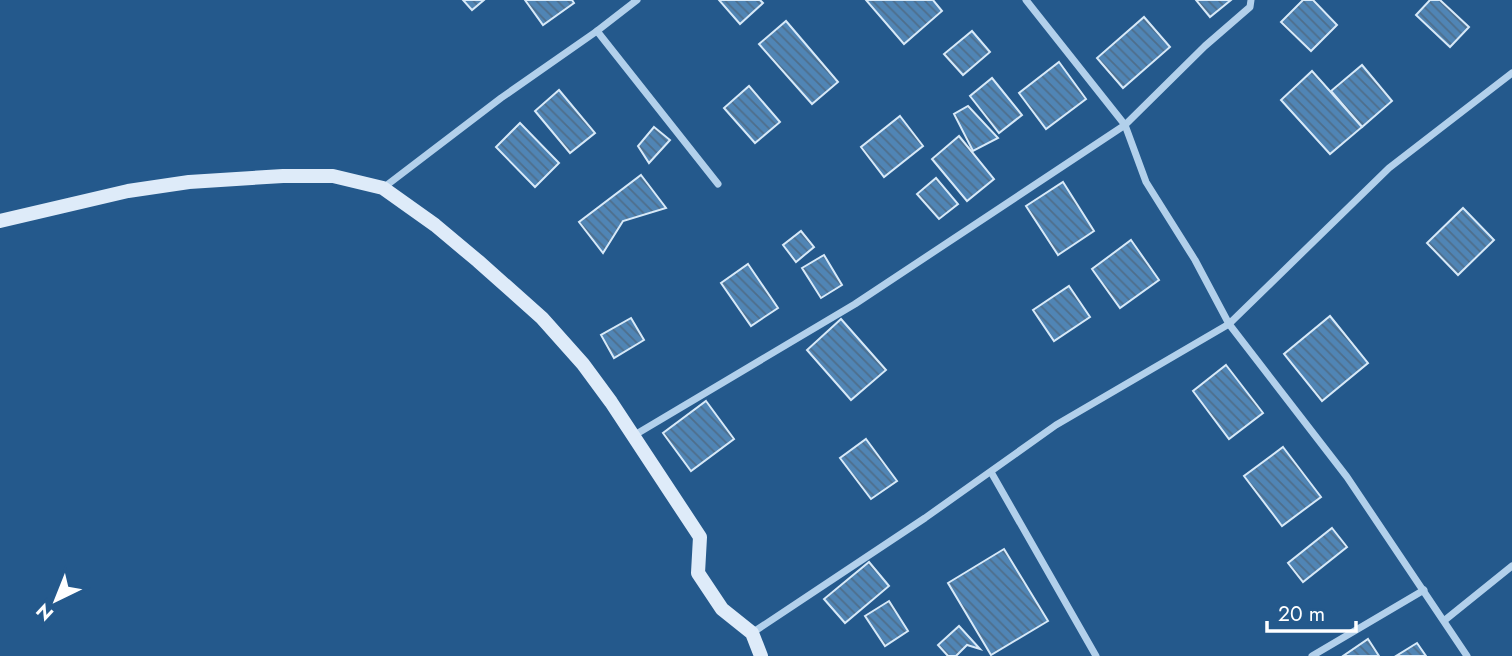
<svg xmlns="http://www.w3.org/2000/svg" width="1512" height="656" font-family="Jost,sans-serif">
<style>
.building{fill:url(#building-back-hatch);stroke:#d7e9f8;stroke-width:2}
.lines{fill:none;stroke-linecap:round;stroke-linejoin:round}
.street{stroke:#b2d0eb;stroke-width:7}
.secondary{stroke:#deebf9;stroke-width:14}
</style>
<defs>
<pattern id="building-back-hatch" width="6" height="6" patternUnits="userSpaceOnUse" patternTransform="scale(1.75)"><rect width="6" height="6" fill="#5085b5"/><path d="M-1 5l2 2M0 0l6 6M5-1l2 2" fill="none" stroke="#4e6e8b"/></pattern>
</defs>
<rect width="100%" height="100%" fill="#24598c"/>
<g class="building">
<path d="M 463,0 L 484,0 L 472,10 Z"/>
<path d="M 525,0 L 572,0 L 574,3 L 543,25 Z"/>
<path d="M 719,0 L 760,0 L 763,3 L 740,24 Z"/>
<path d="M 866,0 L 933,0 L 942,11 L 904,44 Z"/>
<path d="M 1196,0 L 1231,0 L 1210,17 Z"/>
<path d="M 1303,0 L 1313,0 L 1337,25 L 1311,51 L 1281,22 Z"/>
<path d="M 1430,0 L 1440,0 L 1469,27 L 1450,47 L 1416,15 Z"/>
<path d="M 1144,17 L 1170,47 L 1123,88 L 1097,58 Z"/>
<path d="M 786,21 L 838,82 L 812,104 L 759,44 Z"/>
<path d="M 972,31 L 990,52 L 963,75 L 944,54 Z"/>
<path d="M 1059,62 L 1086,99 L 1046,129 L 1019,93 Z"/>
<path d="M 1362,65 L 1392,101 L 1362,127 L 1331,91 Z"/>
<path d="M 1312,71 L 1362,127 L 1330,154 L 1281,100 Z"/>
<path d="M 992,78 L 1022,115 L 999,133 L 970,96 Z"/>
<path d="M 749,86 L 780,122 L 755,143 L 724,108 Z"/>
<path d="M 559,90 L 595,133 L 570,153 L 535,111 Z"/>
<path d="M 968,106 L 998,138 L 973,151 L 954,114 Z"/>
<path d="M 900,116 L 923,146 L 884,177 L 861,147 Z"/>
<path d="M 520,123 L 559,163 L 535,187 L 496,147 Z"/>
<path d="M 654,127 L 670,140 L 649,163 L 638,146 Z"/>
<path d="M 959,136 L 994,179 L 967,201 L 932,159 Z"/>
<path d="M 641,175 L 666,208 L 623,221 L 603,253 L 579,222 Z"/>
<path d="M 936,178 L 958,204 L 939,219 L 917,194 Z"/>
<path d="M 1063,182 L 1094,231 L 1058,255 L 1026,206 Z"/>
<path d="M 1463,208 L 1494,240 L 1458,275 L 1427,243 Z"/>
<path d="M 801,231 L 814,247 L 796,262 L 783,245 Z"/>
<path d="M 1131,240 L 1159,280 L 1120,308 L 1092,269 Z"/>
<path d="M 824,255 L 842,285 L 821,298 L 802,268 Z"/>
<path d="M 748,264 L 778,308 L 751,326 L 721,283 Z"/>
<path d="M 1069,286 L 1090,317 L 1054,341 L 1033,310 Z"/>
<path d="M 1330,316 L 1368,363 L 1322,401 L 1284,354 Z"/>
<path d="M 631,318 L 644,340 L 614,358 L 601,335 Z"/>
<path d="M 841,319 L 886,370 L 851,400 L 807,350 Z"/>
<path d="M 1226,365 L 1263,413 L 1229,439 L 1193,391 Z"/>
<path d="M 706,401 L 734,439 L 691,471 L 663,433 Z"/>
<path d="M 866,439 L 897,481 L 871,499 L 840,458 Z"/>
<path d="M 1283,447 L 1321,497 L 1282,526 L 1244,476 Z"/>
<path d="M 1332,528 L 1347,547 L 1303,582 L 1288,563 Z"/>
<path d="M 1004,549 L 1048,621 L 991,655 L 948,583 Z"/>
<path d="M 869,562 L 889,586 L 845,623 L 824,599 Z"/>
<path d="M 889,601 L 908,631 L 885,646 L 865,616 Z"/>
<path d="M 959,626 L 980,649 L 967,645 L 956,656 L 948,656 L 938,645 Z"/>
<path d="M 1368,639 L 1379,656 L 1343,656 Z"/>
<path d="M 1417,643 L 1426,656 L 1396,656 Z"/>
</g>
<g class="lines">
<g class="street">
<path d="M 1026,0 L 1125,125 L 1146,182 L 1195,260 L 1229,324 L 1347,477 L 1467,656"/>
<path d="M 597,31 L 718,184"/>
<path d="M 383,188 L 501,98 L 597,31 L 637,0"/>
<path d="M 633,436 L 855,304 L 1125,125 L 1205,46 L 1250,7 L 1251,0"/>
<path d="M 991,472 L 1096,656"/>
<path d="M 1445,620 L 1512,566"/>
<path d="M 752,633 L 925,518 L 1056,425 L 1229,324 L 1389,168 L 1512,73"/>
<path d="M 1312,656 L 1424,590"/>
</g>
<path class="secondary" d="M 0,221 L 128,191 L 189,182 L 283,176 L 333,176 L 383,188 L 435,225 L 478,261 L 542,318 L 583,364 L 611,402 L 700,537 L 698,573 L 722,609 L 752,633 L 761,656"/>
</g>
<g transform="translate(56 600) rotate(223)" stroke="#24598c" stroke-width="5" paint-order="stroke">
<path d="M0-5L12 26L0 18L-12 26Z" fill="#ffffff"/>
<text y="-10" font-size="19" font-weight="bold" text-anchor="middle" fill="#ffffff">N</text>
</g>
<path d="M1267 621v10h89v-10" fill="none" stroke="#ffffff" stroke-width="3.5"/>
<text x="1278" y="621" font-size="21" fill="#ffffff" stroke="#24598c" stroke-width="5" paint-order="stroke">20 m</text>
</svg>
